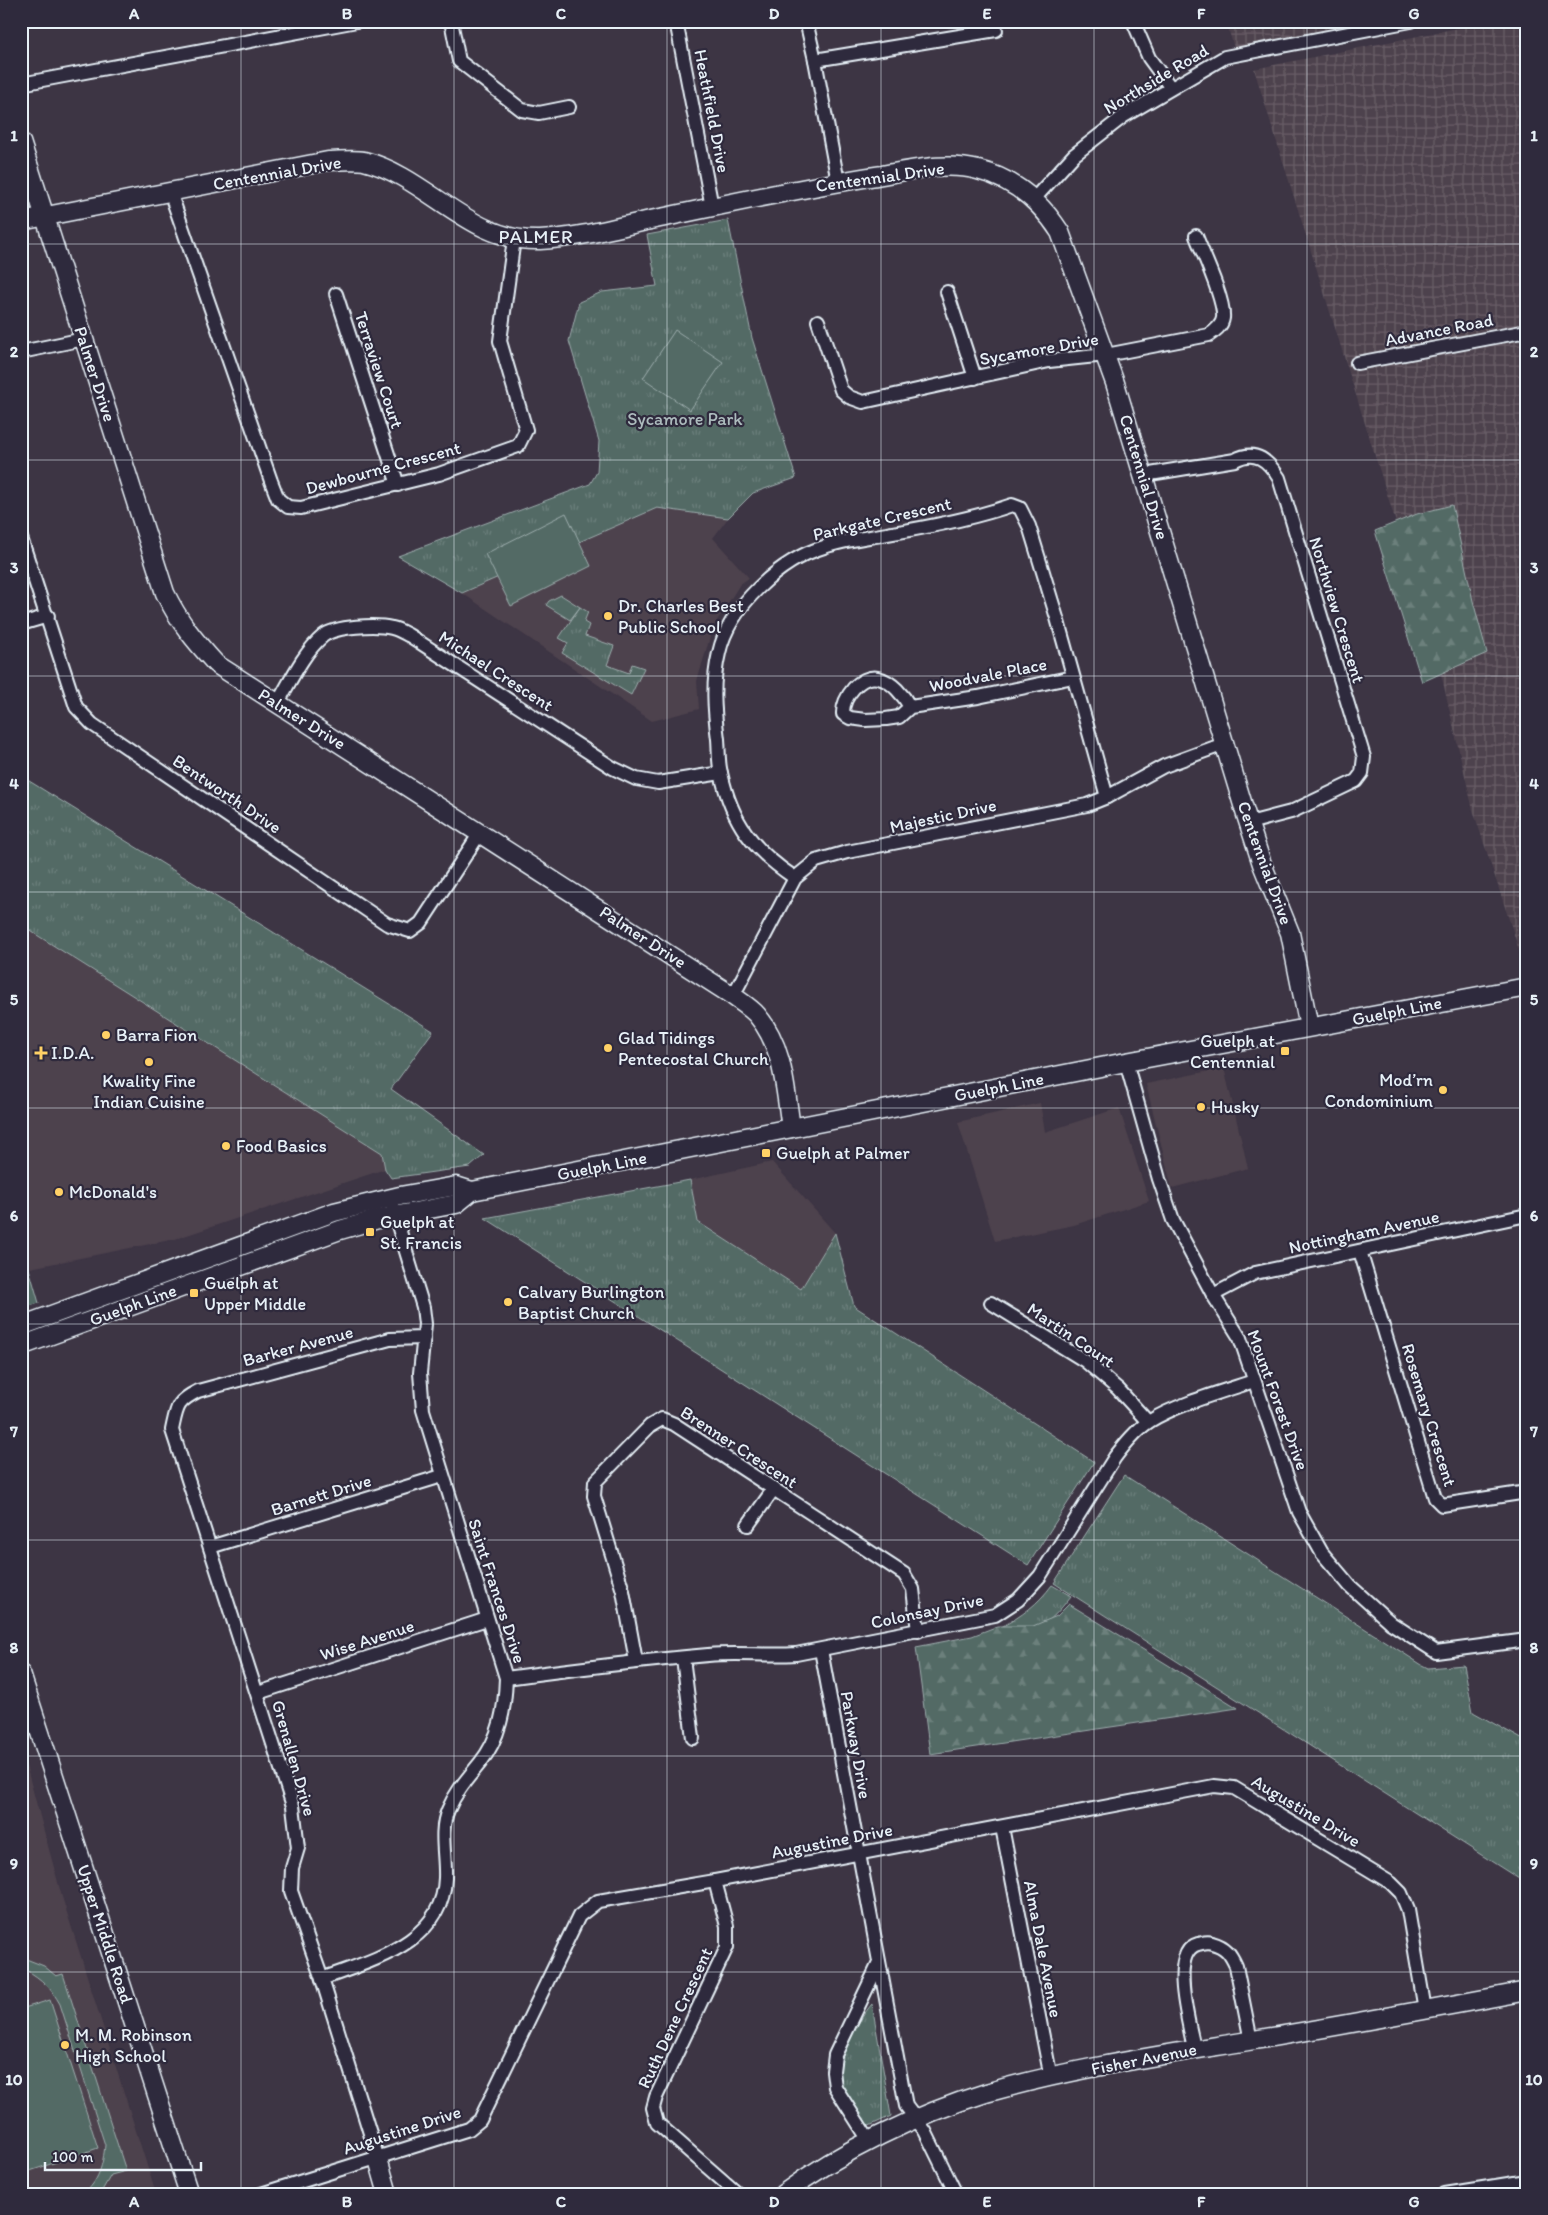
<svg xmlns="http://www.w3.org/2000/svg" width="1548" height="2215" font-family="Itim,sans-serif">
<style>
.built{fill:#4e424d}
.industrial{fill:url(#industrial-grid)}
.grass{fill:url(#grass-tufts);stroke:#9eaeae}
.forest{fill:url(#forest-firs);stroke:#9eaeae}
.pitch{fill:#536a65;stroke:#9eaeae}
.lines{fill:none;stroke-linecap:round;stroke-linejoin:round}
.street-casing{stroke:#e8f1f8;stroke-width:16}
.secondary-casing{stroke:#e8f1f8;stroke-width:21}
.street{stroke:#2f2a3d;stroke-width:12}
.secondary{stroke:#2f2a3d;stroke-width:18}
.grid{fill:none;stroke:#e8f1f8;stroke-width:1;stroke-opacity:0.55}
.poi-dot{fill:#ffd166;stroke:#2f2a3d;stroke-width:2}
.labels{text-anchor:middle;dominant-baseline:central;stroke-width:4.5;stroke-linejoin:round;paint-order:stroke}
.street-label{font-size:18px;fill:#e8f1f8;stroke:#2f2a3d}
.park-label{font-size:18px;fill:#acbbbd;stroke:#2f2a3d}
.poi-label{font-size:18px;fill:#e8f1f8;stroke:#2f2a3d;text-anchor:start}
.neighbourhood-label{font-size:19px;letter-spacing:1px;fill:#e8f1f8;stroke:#2f2a3d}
.neatline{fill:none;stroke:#e8f1f8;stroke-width:2}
.grid-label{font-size:16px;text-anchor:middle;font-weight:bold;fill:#e8f1f8}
</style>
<defs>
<pattern id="industrial-grid" width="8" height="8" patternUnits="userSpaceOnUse" patternTransform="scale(1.25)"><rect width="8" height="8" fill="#4e424d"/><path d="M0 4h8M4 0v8" fill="none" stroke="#685e67"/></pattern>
<pattern id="grass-tufts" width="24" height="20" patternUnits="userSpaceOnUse" patternTransform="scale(1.25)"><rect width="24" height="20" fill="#536a65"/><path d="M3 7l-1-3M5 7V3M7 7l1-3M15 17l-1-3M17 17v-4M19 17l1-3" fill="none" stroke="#6c807c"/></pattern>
<pattern id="forest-firs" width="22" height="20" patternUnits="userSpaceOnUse" patternTransform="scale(1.25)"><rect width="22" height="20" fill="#536a65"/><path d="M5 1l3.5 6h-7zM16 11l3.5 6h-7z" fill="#6c807c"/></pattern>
</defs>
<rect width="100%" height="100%" fill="#3d3544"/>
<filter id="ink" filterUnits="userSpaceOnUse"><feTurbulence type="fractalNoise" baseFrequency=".02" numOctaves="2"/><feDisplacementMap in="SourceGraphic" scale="10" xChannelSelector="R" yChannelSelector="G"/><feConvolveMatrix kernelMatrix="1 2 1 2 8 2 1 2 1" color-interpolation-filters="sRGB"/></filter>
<g filter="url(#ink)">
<g class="built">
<path d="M 657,508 L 728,518 L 713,538 L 749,578 L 740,584 L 713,627 L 697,681 L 699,709 L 652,721 L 462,593 Z"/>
<path d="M 21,925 L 382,1153 L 385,1169 L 175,1239 L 30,1268 L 21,1241 Z"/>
<path d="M 1224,1068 L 1248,1168 L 1172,1188 L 1146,1084 Z"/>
<path d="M 1040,1103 L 1045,1132 L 1119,1108 L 1149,1201 L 1074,1225 L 995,1241 L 958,1122 Z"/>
<path d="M 772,1162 L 835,1233 L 801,1290 L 698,1221 L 690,1180 Z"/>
<path d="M 21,1747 L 62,1897 L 156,2194 L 21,2194 Z"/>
</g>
<g class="industrial">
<path d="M 1226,21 L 1372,21 L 1235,51 Z"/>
<path d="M 1493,21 L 1527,21 L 1527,965 L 1524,965 L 1473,810 L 1434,644 L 1254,69 Z"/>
</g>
<g class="grass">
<path d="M 728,220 L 752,338 L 796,478 L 753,493 L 728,518 L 657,508 L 462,593 L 398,556 L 590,484 L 597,472 L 599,441 L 569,341 L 579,302 L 602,292 L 657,286 L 647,235 Z"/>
<path d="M 580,607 L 588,612 L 584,622 L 589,625 L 585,636 L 614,646 L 607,665 L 629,673 L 632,664 L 644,668 L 631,695 L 562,653 L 568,643 L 559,638 Z"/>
<path d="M 21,776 L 433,1031 L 391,1089 L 484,1155 L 470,1167 L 391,1178 L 385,1169 L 382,1153 L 21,925 Z"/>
<path d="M 690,1180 L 698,1222 L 801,1289 L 835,1233 L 854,1306 L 1094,1462 L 1028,1565 L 485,1218 Z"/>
<path d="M 21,1241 L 39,1303 L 21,1309 Z"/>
<path d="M 1124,1475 L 1422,1665 L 1428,1668 L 1464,1665 L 1473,1712 L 1527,1742 L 1527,1884 L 1054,1583 Z"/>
<path d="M 1052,1585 L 1071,1596 C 1045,1629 1042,1628 1001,1627 C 1022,1616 1038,1604 1052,1585 Z"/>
<path d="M 872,2004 L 891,2116 L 867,2127 C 859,2115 842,2094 838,2081 C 834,2064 860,2017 872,2004 Z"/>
</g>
<g class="forest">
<path d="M 1452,505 L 1473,601 L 1487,653 L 1422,682 L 1375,531 L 1417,514 Z"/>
<path d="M 1069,1604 L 1238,1708 L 930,1754 L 916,1647 L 972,1636 L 998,1626 L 1033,1626 L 1057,1616 Z"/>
</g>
<g class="pitch">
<path d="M 675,330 L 723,362 L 690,410 L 643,378 Z"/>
<path d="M 566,513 L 591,566 L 511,606 L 485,554 Z"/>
<path d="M 561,595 L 580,607 L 570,620 L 546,605 L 549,601 Z"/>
<path d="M 21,1957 L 44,1966 L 56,1976 L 63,1974 L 126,2171 L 111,2175 L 100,2194 L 83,2194 C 99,2182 103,2164 105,2145 L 60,2004 C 51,1988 42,1979 26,1970 L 21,1972 Z"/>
<path d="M 50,2000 L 98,2148 L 21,2174 L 21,2009 Z"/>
</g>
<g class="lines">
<g class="street-casing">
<g id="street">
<path d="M 451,21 L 459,61 L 522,110 L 539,113 L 569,107"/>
<path d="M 676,21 L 712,207"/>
<path d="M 806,21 L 815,60 L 838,182"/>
<path d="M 1133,21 L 1149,58 L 1171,88"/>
<path d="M 815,60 L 996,30"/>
<path d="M 21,84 L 357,21"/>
<path d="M 170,192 L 271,481 L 278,499 L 288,507 L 301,508 L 439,474 L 518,446 L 526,430 L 500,341 L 514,239"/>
<path d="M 1034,199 L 1074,155 L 1124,116 L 1225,57 L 1411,21"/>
<path d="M 947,292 L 975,378"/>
<path d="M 336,294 L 398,485"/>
<path d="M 818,321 L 841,390 L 849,397 L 863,402 L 1049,361 L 1106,355 L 1209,335 C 1215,331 1222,326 1223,318 C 1225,300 1203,254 1196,236"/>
<path d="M 21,352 L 84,339"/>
<path d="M 1357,363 L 1527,331"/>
<path d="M 1144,475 L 1235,460 C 1255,449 1268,460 1279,478 L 1364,757 L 1362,773 L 1356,781 L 1291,812 L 1249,823"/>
<path d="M 21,538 L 76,707 L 92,724 L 387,924 L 410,931 L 421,923 L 480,833"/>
<path d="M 21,624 L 48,616"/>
<path d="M 277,704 C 290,682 303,653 323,636 C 336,626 376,624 392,628 C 398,629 404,633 410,636 L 613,768 L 636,779 L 658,783 L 721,773"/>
<path d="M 910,707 C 904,696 892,681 878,678 C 860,674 842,698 843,714 L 850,718 L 865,720 L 886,719 L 899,717 L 910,707 L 978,697 L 1073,677"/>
<path d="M 795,878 C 753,850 732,823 721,773 C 718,762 719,750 718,739 C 714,709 712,682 719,653 C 729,607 780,560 824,547 C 844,540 866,538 887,534 C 929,527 972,519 1012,505 L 1020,508 L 1029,526 L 1057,618 L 1107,797"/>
<path d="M 733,996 L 795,878 L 816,861 L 847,852 L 1087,805 L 1107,797 L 1164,766 L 1224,744"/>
<path d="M 1126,1062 L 1159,1179 L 1173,1220 L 1213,1295 L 1240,1338 L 1299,1512 L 1322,1553 L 1350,1586 L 1391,1623 L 1436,1652 L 1527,1640"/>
<path d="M 1360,1251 L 1435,1498 L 1442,1505 L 1527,1492"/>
<path d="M 1213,1295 L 1255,1273 L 1527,1215"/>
<path d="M 991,1303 L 1085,1361 L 1118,1389 L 1148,1422"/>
<path d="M 748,1525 L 773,1490"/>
<path d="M 210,1547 L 442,1476"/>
<path d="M 821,1650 L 906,2106 L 925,2131 L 956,2194"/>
<path d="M 683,1658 L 693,1738"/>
<path d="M 636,1661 L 623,1591 L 594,1496 L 595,1482 L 650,1426 L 662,1419 L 674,1424 L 904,1574 L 913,1589 L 918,1631"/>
<path d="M 506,1678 C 573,1669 640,1661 708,1655 C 737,1652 766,1656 796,1654 L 995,1615 L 1018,1600 L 1040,1576 L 1115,1457 C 1125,1444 1136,1430 1150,1421 C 1175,1405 1224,1391 1254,1381"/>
<path d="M 258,1693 L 487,1619"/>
<path d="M 1002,1827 L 1051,2078"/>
<path d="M 715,1881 L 727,1926 L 727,1947 L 656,2097 L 653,2108 L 657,2123 L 738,2194"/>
<path d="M 322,1979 C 372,1960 443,1943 445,1878 C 446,1856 439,1831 448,1810 C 456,1791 467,1779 480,1763 C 500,1738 505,1709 506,1678 L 423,1410 L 420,1373 L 425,1324 L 423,1307 L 393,1209"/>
<path d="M 1194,2048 C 1190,2027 1168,1952 1198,1944 C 1203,1943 1207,1941 1212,1943 C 1226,1947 1230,1953 1236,1966 L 1251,2041"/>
<path d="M 870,2142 L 835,2087 L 833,2071 L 835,2055 L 879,1963"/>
<path d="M 378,2159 L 322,1979 L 291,1891 L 292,1868 L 298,1848 L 293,1806 L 172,1430 C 177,1407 176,1402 198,1391 L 390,1339 L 424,1338"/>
<path d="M 261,2194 L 469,2129 L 480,2120 L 579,1916 L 598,1901 L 715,1881 L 1214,1786 L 1234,1788 L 1391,1883 L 1401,1893 L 1408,1910 L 1425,2010"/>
<path d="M 1445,2194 L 1527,2181"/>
</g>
</g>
<g class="secondary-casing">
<g id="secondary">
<path d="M 21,142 L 165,593 C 179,622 195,641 216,664 L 733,996 C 741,1002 751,1008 757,1015 C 784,1047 785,1089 791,1128"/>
<path d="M 21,221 L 328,161 C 339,161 353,159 364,161 C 428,177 470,243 540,240 C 580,238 621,226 660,218 C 732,203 804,187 876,176 C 909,171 945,161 978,170 C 1014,179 1040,201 1060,232 L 1115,383 L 1246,815 L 1262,864 L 1290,933 L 1309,1027"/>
<path d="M 21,1326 L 334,1212 L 400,1196 L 456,1186 L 472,1191"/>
<path d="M 21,1346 L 340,1230 L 378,1219 L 456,1204 L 472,1191 L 1126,1062 L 1527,987"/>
<path d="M 21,1674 L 189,2194"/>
<path d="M 378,2159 L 388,2194"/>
<path d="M 783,2194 C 841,2151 917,2114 986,2093 C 1073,2068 1164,2055 1254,2040 C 1345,2025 1436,2008 1527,1991"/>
</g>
</g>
<use href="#street" class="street"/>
<use href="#secondary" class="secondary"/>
</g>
</g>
<path class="grid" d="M 241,21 L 241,2194M 454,21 L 454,2194M 667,21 L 667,2194M 881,21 L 881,2194M 1094,21 L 1094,2194M 1307,21 L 1307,2194M 21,244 L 1527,244M 21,460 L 1527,460M 21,676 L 1527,676M 21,892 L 1527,892M 21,1108 L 1527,1108M 21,1324 L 1527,1324M 21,1540 L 1527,1540M 21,1756 L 1527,1756M 21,1972 L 1527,1972"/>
<g class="poi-dot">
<circle cx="608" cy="616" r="5"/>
<circle cx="106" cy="1035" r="5"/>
<circle cx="608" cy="1048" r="5"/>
<rect x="1280" y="1046" width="10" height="10" rx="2.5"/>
<path d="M38.5 1045.5h5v5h5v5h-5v5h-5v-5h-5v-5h5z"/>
<circle cx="149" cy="1062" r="5"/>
<circle cx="1443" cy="1090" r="5"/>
<circle cx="1201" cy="1107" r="5"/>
<circle cx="226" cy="1146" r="5"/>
<rect x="761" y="1148" width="10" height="10" rx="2.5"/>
<circle cx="59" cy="1192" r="5"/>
<rect x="365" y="1227" width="10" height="10" rx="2.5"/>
<rect x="189" y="1288" width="10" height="10" rx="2.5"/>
<circle cx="508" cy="1302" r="5"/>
<circle cx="65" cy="2045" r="5"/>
</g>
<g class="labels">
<g class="street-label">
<text transform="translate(1156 79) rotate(-31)">Northside Road</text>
<text transform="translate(712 111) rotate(79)">Heathfield Drive</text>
<text transform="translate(277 173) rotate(-10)">Centennial Drive</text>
<text transform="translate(880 177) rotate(-8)">Centennial Drive</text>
<text transform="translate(1439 330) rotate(-11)">Advance Road</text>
<text transform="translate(1039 349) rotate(-10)">Sycamore Drive</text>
<text transform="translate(379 370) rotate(72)">Terraview Court</text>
<text transform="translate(95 374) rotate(72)">Palmer Drive</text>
<text transform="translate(383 468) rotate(-15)">Dewbourne Crescent</text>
<text transform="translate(1144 477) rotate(73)">Centennial Drive</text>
<text transform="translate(882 519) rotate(-13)">Parkgate Crescent</text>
<text transform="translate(1337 610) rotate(73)">Northview Crescent</text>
<text transform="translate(496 671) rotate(33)">Michael Crescent</text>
<text transform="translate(988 675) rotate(-11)">Woodvale Place</text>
<text transform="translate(302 719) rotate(32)">Palmer Drive</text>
<text transform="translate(227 794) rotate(34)">Bentworth Drive</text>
<text transform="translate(943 816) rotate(-12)">Majestic Drive</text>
<text transform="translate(1265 863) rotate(70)">Centennial Drive</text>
<text transform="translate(643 937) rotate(33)">Palmer Drive</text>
<text transform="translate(1397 1011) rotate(-11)">Guelph Line</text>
<text transform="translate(999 1087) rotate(-11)">Guelph Line</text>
<text transform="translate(602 1166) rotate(-11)">Guelph Line</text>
<text transform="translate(1364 1232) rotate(-12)">Nottingham Avenue</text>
<text transform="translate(133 1305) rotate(-20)">Guelph Line</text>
<text transform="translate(1071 1335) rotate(34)">Martin Court</text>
<text transform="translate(298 1346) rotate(-15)">Barker Avenue</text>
<text transform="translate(1278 1400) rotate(70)">Mount Forest Drive</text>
<text transform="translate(1429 1415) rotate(73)">Rosemary Crescent</text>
<text transform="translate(739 1447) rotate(33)">Brenner Crescent</text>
<text transform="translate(321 1495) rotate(-17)">Barnett Drive</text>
<text transform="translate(497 1591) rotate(72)">Saint Frances Drive</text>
<text transform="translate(927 1611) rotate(-12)">Colonsay Drive</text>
<text transform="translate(367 1640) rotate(-18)">Wise Avenue</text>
<text transform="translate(856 1745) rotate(80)">Parkway Drive</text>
<text transform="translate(294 1758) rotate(74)">Grenallen Drive</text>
<text transform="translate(1306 1811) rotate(31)">Augustine Drive</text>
<text transform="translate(832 1841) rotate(-11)">Augustine Drive</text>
<text transform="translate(105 1934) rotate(72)">Upper Middle Road</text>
<text transform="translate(1043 1949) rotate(79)">Alma Dale Avenue</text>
<text transform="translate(675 2018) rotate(-65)">Ruth Dene Crescent</text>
<text transform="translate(1144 2059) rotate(-11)">Fisher Avenue</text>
<text transform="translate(402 2130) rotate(-18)">Augustine Drive</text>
</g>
<g class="park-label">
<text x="685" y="419">Sycamore Park</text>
</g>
<g class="poi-label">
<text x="618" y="606">Dr. Charles Best<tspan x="618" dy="21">Public School</tspan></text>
<text x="116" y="1035">Barra Fion</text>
<text x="618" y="1038">Glad Tidings<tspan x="618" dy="21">Pentecostal Church</tspan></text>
<text x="1275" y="1041" text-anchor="end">Guelph at<tspan x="1275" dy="21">Centennial</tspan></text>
<text x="51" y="1053">I.D.A.</text>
<text x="1433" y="1080" text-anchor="end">Mod’rn<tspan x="1433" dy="21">Condominium</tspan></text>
<text x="149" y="1081" text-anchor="middle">Kwality Fine<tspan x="149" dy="21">Indian Cuisine</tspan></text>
<text x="1211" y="1107">Husky</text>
<text x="236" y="1146">Food Basics</text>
<text x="776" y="1153">Guelph at Palmer</text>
<text x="69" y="1192">McDonald's</text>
<text x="380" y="1222">Guelph at<tspan x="380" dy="21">St. Francis</tspan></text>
<text x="204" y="1283">Guelph at<tspan x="204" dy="21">Upper Middle</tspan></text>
<text x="518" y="1292">Calvary Burlington<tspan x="518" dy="21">Baptist Church</tspan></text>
<text x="75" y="2035">M. M. Robinson<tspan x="75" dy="21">High School</tspan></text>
</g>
<g class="neighbourhood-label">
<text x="536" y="236">PALMER</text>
</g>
</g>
<rect width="1548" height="2215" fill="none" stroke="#2f2a3d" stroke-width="55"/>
<path d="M45 2162v8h156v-8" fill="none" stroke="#e8f1f8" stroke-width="2.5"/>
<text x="52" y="2162" font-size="15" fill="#e8f1f8" stroke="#2f2a3d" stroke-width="4" paint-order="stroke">100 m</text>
<rect x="28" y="28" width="1492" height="2160" class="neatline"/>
<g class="grid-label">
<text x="134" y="19">A</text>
<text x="347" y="19">B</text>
<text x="561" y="19">C</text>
<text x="774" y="19">D</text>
<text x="987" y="19">E</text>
<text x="1201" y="19">F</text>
<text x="1414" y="19">G</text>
<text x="14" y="141">1</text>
<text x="1534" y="141">1</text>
<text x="14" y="357">2</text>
<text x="1534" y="357">2</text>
<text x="14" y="573">3</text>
<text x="1534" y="573">3</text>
<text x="14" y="789">4</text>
<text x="1534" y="789">4</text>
<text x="14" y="1005">5</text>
<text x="1534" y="1005">5</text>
<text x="14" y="1221">6</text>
<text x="1534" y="1221">6</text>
<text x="14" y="1437">7</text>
<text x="1534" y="1437">7</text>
<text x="14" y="1653">8</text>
<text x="1534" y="1653">8</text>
<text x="14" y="1869">9</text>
<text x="1534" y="1869">9</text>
<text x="14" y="2085">10</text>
<text x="1534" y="2085">10</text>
<text x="134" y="2207">A</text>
<text x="347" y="2207">B</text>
<text x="561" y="2207">C</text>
<text x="774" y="2207">D</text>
<text x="987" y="2207">E</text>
<text x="1201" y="2207">F</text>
<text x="1414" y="2207">G</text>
</g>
</svg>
